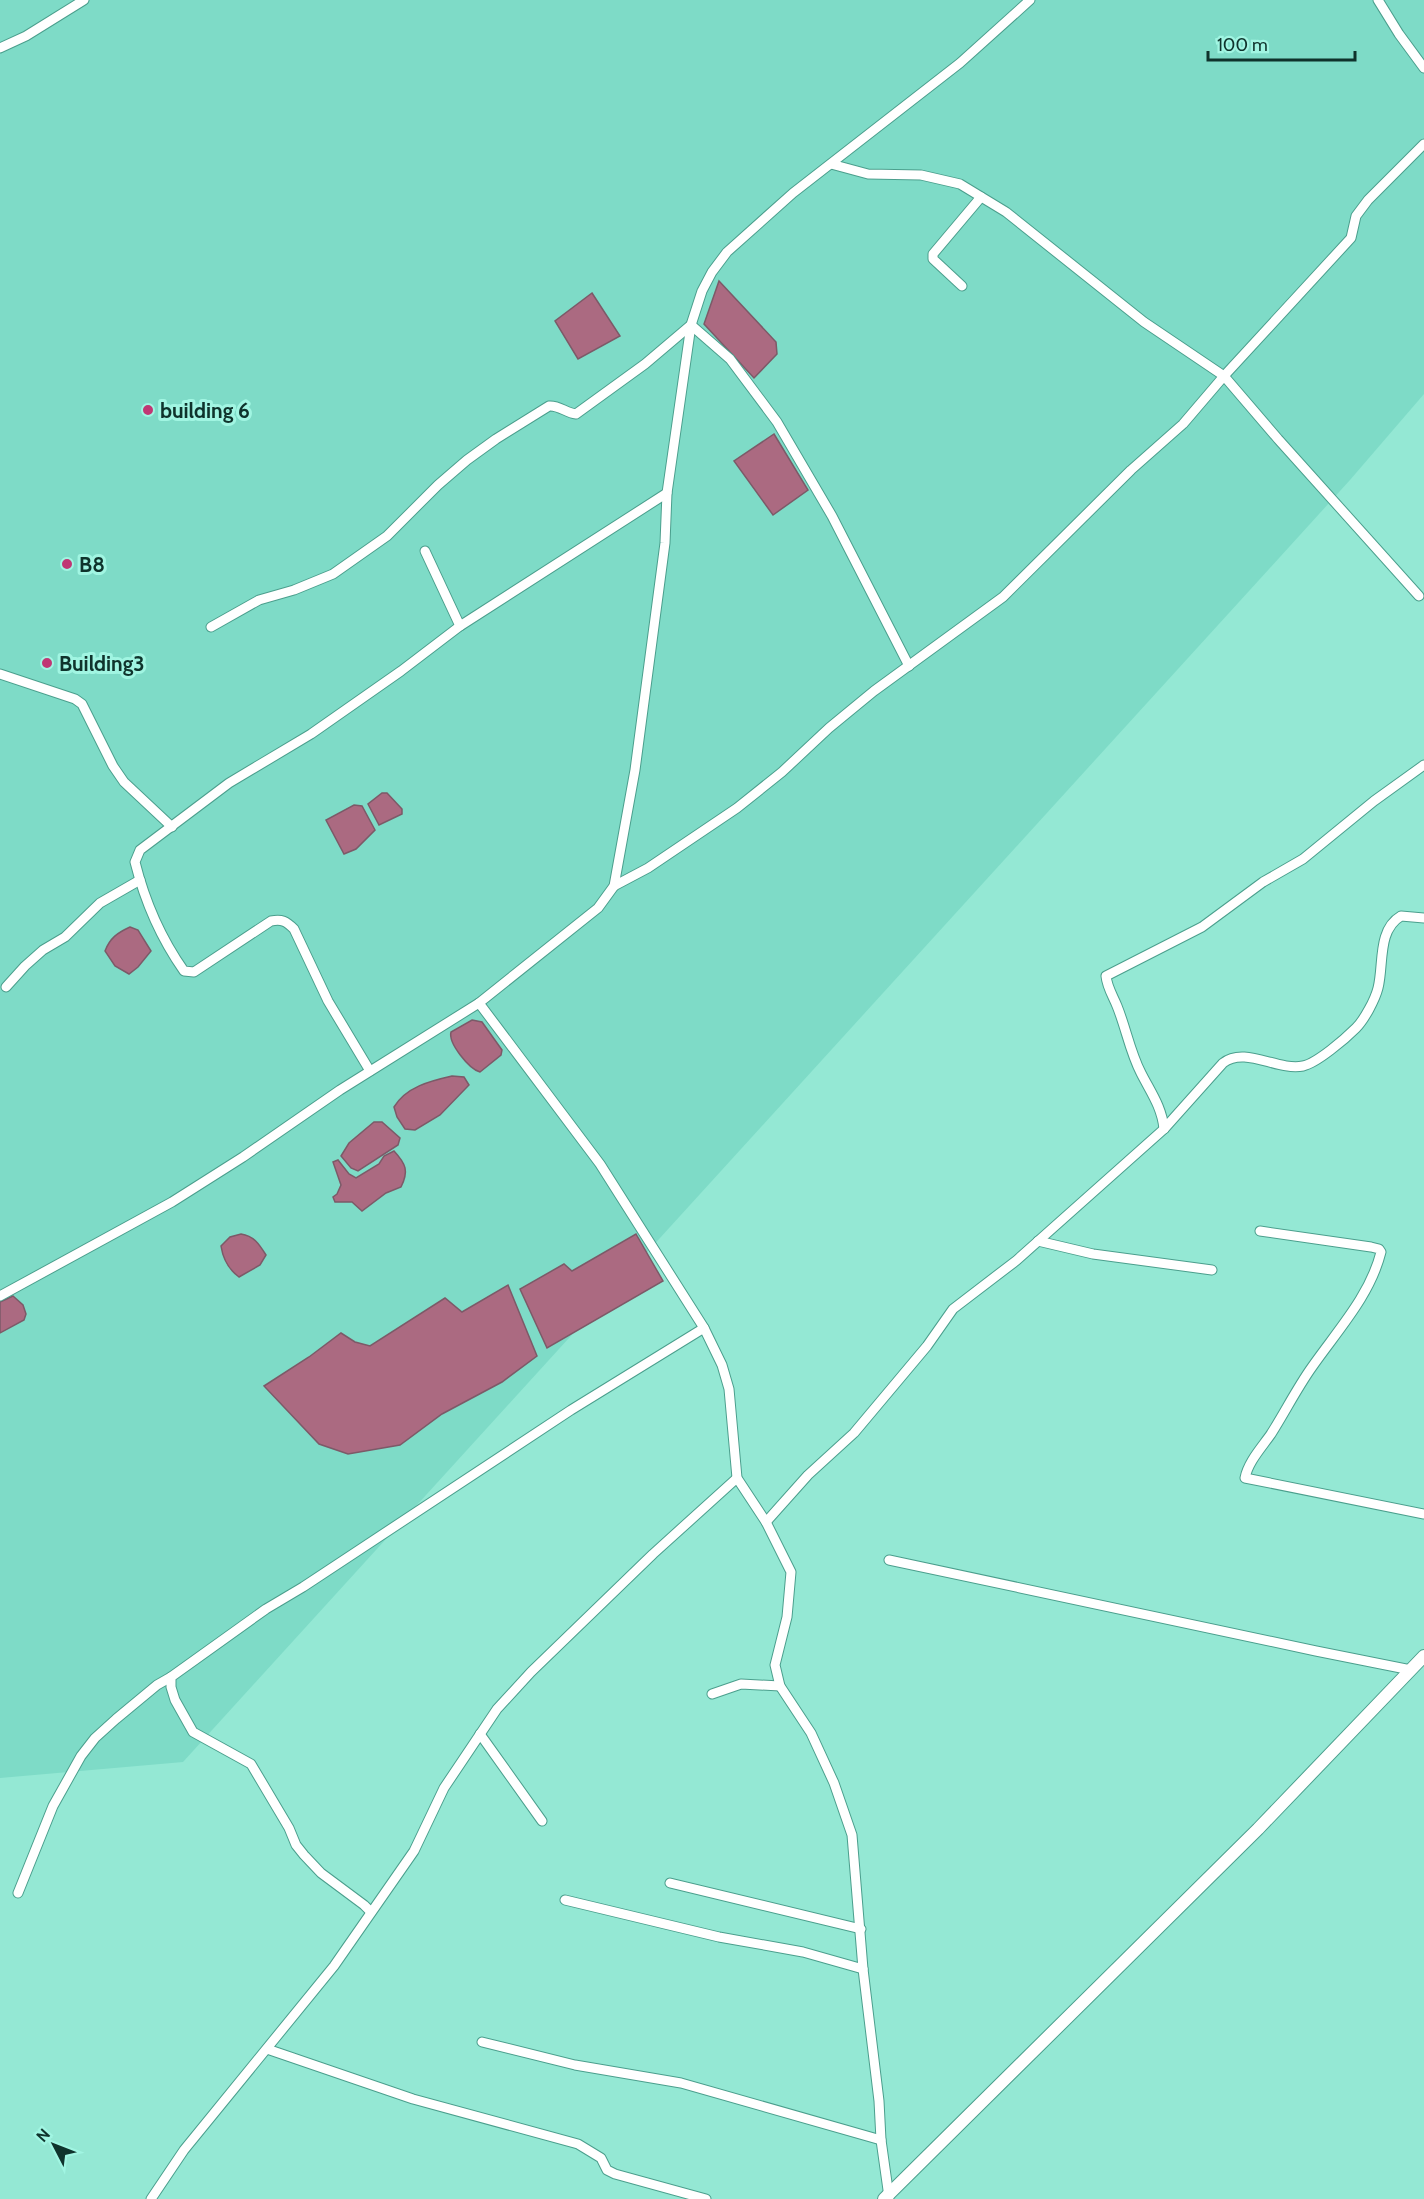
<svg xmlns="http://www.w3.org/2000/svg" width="1424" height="2199" font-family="Cabin,sans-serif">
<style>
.built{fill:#7edbc7}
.water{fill:#ab6a81;stroke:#7c5a68;stroke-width:1.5}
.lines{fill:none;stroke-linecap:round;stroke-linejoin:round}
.minor-casing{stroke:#4b9f8d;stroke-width:11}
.major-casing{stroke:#4b9f8d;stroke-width:14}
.minor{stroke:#fff;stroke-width:9}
.major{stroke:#fff;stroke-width:12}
.poi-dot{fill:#c03774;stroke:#a1f5e2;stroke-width:2}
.labels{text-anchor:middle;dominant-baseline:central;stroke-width:6;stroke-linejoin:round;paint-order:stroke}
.poi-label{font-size:21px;font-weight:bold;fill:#0f332c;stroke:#a1f5e2;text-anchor:start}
</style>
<rect width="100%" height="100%" fill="#94e8d4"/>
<path class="built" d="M 0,0 L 1424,0 L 1424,394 L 1350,480 L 183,1762 L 0,1778 Z"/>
<g class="water">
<path d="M 719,281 L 776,342 L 777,354 L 754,378 L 704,324 Z"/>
<path d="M 592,293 L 620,336 L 578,359 L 555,321 Z"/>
<path d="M 774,434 L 808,490 L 773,515 L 734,461 Z"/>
<path d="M 382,793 L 387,793 L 402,809 L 402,814 L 379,825 L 368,804 Z"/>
<path d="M 354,805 L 362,806 L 375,830 L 356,849 L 344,854 L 326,820 Z"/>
<path d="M 130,927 L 138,930 L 151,951 L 138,967 L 129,974 L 115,966 L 105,951 C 110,938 117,933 130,927 Z"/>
<path d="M 472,1020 L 482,1022 L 502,1050 L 501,1055 L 480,1072 C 469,1069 448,1043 451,1032 Z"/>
<path d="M 452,1076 L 464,1077 L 469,1085 L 440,1115 L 415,1130 L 405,1129 L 397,1117 L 394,1107 C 406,1087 430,1081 452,1076 Z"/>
<path d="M 374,1122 L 382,1122 L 400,1138 L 398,1145 L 358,1171 L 351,1168 L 341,1156 L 349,1143 Z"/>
<path d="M 394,1151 C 406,1164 409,1171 401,1187 L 386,1193 L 362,1211 L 352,1202 L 335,1202 L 333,1197 L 337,1194 L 341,1185 L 333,1162 L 338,1160 L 349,1174 L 356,1178 L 379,1164 L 384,1156 Z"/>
<path d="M 241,1234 C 254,1236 259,1244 266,1255 L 260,1265 L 239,1277 C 228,1269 223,1259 221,1246 L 230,1237 Z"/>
<path d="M 636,1234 L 663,1281 L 547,1348 L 520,1289 L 564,1264 L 572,1271 Z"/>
<path d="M 508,1285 L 537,1356 L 502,1382 L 442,1414 L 400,1445 L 348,1454 L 319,1444 L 264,1386 L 309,1357 L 341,1333 L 355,1342 L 370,1346 L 445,1298 L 462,1312 Z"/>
<path d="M 13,1296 L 23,1305 L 26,1314 L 24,1320 L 0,1333 L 0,1302 Z"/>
</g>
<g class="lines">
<g class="minor-casing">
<g id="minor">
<path d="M 1378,0 L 1399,34 L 1424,68"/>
<path d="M 0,48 L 26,36 L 84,0"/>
<path d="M 831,164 L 868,174 L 921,175 L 960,184 L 1006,212 L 1144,322 L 1224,376 L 1278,439 L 1419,596"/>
<path d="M 962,286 L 933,259 L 933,254 L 981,197"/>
<path d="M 425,551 L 460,626"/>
<path d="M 211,627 L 259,600 L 294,590 L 333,574 L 387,536 L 438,485 L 467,460 L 496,439 L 549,406 C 559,405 566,413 576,414 L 645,364 L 691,325 L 730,359 L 777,422 L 832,516 L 909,666"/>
<path d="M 0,674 L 75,699 L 82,704 L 113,766 L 124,782 L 172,827"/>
<path d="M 614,886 L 648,868 L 737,808 L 782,772 L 829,728 L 874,691 L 1003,597 L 1131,470 L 1183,424 L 1224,376 L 1351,238 L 1356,216 L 1368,200 L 1424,144"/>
<path d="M 6,987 L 25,966 L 43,950 L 65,937 L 100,903 L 140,880"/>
<path d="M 370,1071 L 328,1001 L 294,929 C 286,921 282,919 271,921 L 194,972 L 184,971 C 160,937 145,902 135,862 L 140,850 L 229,783 L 311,734 L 401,671 L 460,626 L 667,493"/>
<path d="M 1164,1129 C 1162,1107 1150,1091 1141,1073 C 1130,1052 1126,1028 1117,1006 C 1113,996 1107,987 1106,976 L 1202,927 L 1263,882 L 1303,859 L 1374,801 L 1424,765"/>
<path d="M 1260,1231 L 1371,1247 L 1379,1249 L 1381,1252 C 1370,1296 1337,1331 1312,1367 C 1297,1388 1285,1412 1271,1434 C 1262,1447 1248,1462 1245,1478 L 1424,1514"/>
<path d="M 1038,1241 L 1093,1254 L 1212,1270"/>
<path d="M 0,1296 L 172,1202 L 243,1157 L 340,1090 L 479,1003"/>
<path d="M 766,1522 L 808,1475 L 854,1433 L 927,1346 L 953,1309 L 1017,1260 L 1164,1129 L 1223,1063 C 1245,1046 1277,1071 1303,1066 C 1317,1063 1345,1039 1356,1028 C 1364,1020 1375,1000 1378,988 C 1384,965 1377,930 1401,916 L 1424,918"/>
<path d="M 889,1560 L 1316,1651 L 1411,1670"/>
<path d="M 712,1694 L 741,1684 L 780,1686"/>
<path d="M 480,1734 L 542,1821"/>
<path d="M 670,1883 L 861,1929"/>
<path d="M 18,1893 L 53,1806 L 81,1756 L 95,1738 L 116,1719 L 157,1685 L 171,1677"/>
<path d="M 565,1900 L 719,1937 L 803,1952 L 863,1969"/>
<path d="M 371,1912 L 364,1905 L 321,1873 L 304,1855 L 296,1845 L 289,1828 L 251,1764 L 193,1732 L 175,1700 L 171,1687 L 171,1677 L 266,1609 L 303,1587 L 571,1410 L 704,1328"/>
<path d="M 482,2042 L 575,2065 L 681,2083 L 881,2140"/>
<path d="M 267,2049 L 413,2099 L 578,2144 L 601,2158 L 607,2170 L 615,2174 L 706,2199"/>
<path d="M 889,2197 L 881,2140 L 879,2101 L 863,1969 L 852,1835 L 834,1783 L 811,1733 L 780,1686 L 775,1665 L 787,1617 L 791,1572 L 766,1522 L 737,1478 L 729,1389 L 722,1365 L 704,1328 L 600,1164 L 479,1003 L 598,908 L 614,886 L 635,770 L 665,543 L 667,493 L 691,325 L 702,291 L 712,272 L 727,252 L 793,193 L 960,63 L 1030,0"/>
<path d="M 151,2199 L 184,2150 L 334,1966 L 414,1851 L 444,1788 L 497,1709 L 531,1672 L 653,1554 L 737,1478"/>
</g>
</g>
<g class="major-casing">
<path id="major" d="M 884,2199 L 1258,1829 L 1424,1656"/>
</g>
<use href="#minor" class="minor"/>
<use href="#major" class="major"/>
</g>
<g class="poi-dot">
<circle cx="148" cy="410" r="6"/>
<circle cx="67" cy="564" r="6"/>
<circle cx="47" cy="663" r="6"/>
</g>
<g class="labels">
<g class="poi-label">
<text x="160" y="410">building 6</text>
<text x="79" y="564">B8</text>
<text x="59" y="663">Building3</text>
</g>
</g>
<g transform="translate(54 2145) rotate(312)" stroke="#a1f5e2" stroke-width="4.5" paint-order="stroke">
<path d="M0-4.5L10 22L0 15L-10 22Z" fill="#0f332c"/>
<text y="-9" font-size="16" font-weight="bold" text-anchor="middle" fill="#0f332c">N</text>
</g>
<path d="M1208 51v9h147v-9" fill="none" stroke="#0f332c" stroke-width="3"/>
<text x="1217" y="51" font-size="18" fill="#0f332c" stroke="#a1f5e2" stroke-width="4.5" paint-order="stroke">100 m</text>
</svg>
